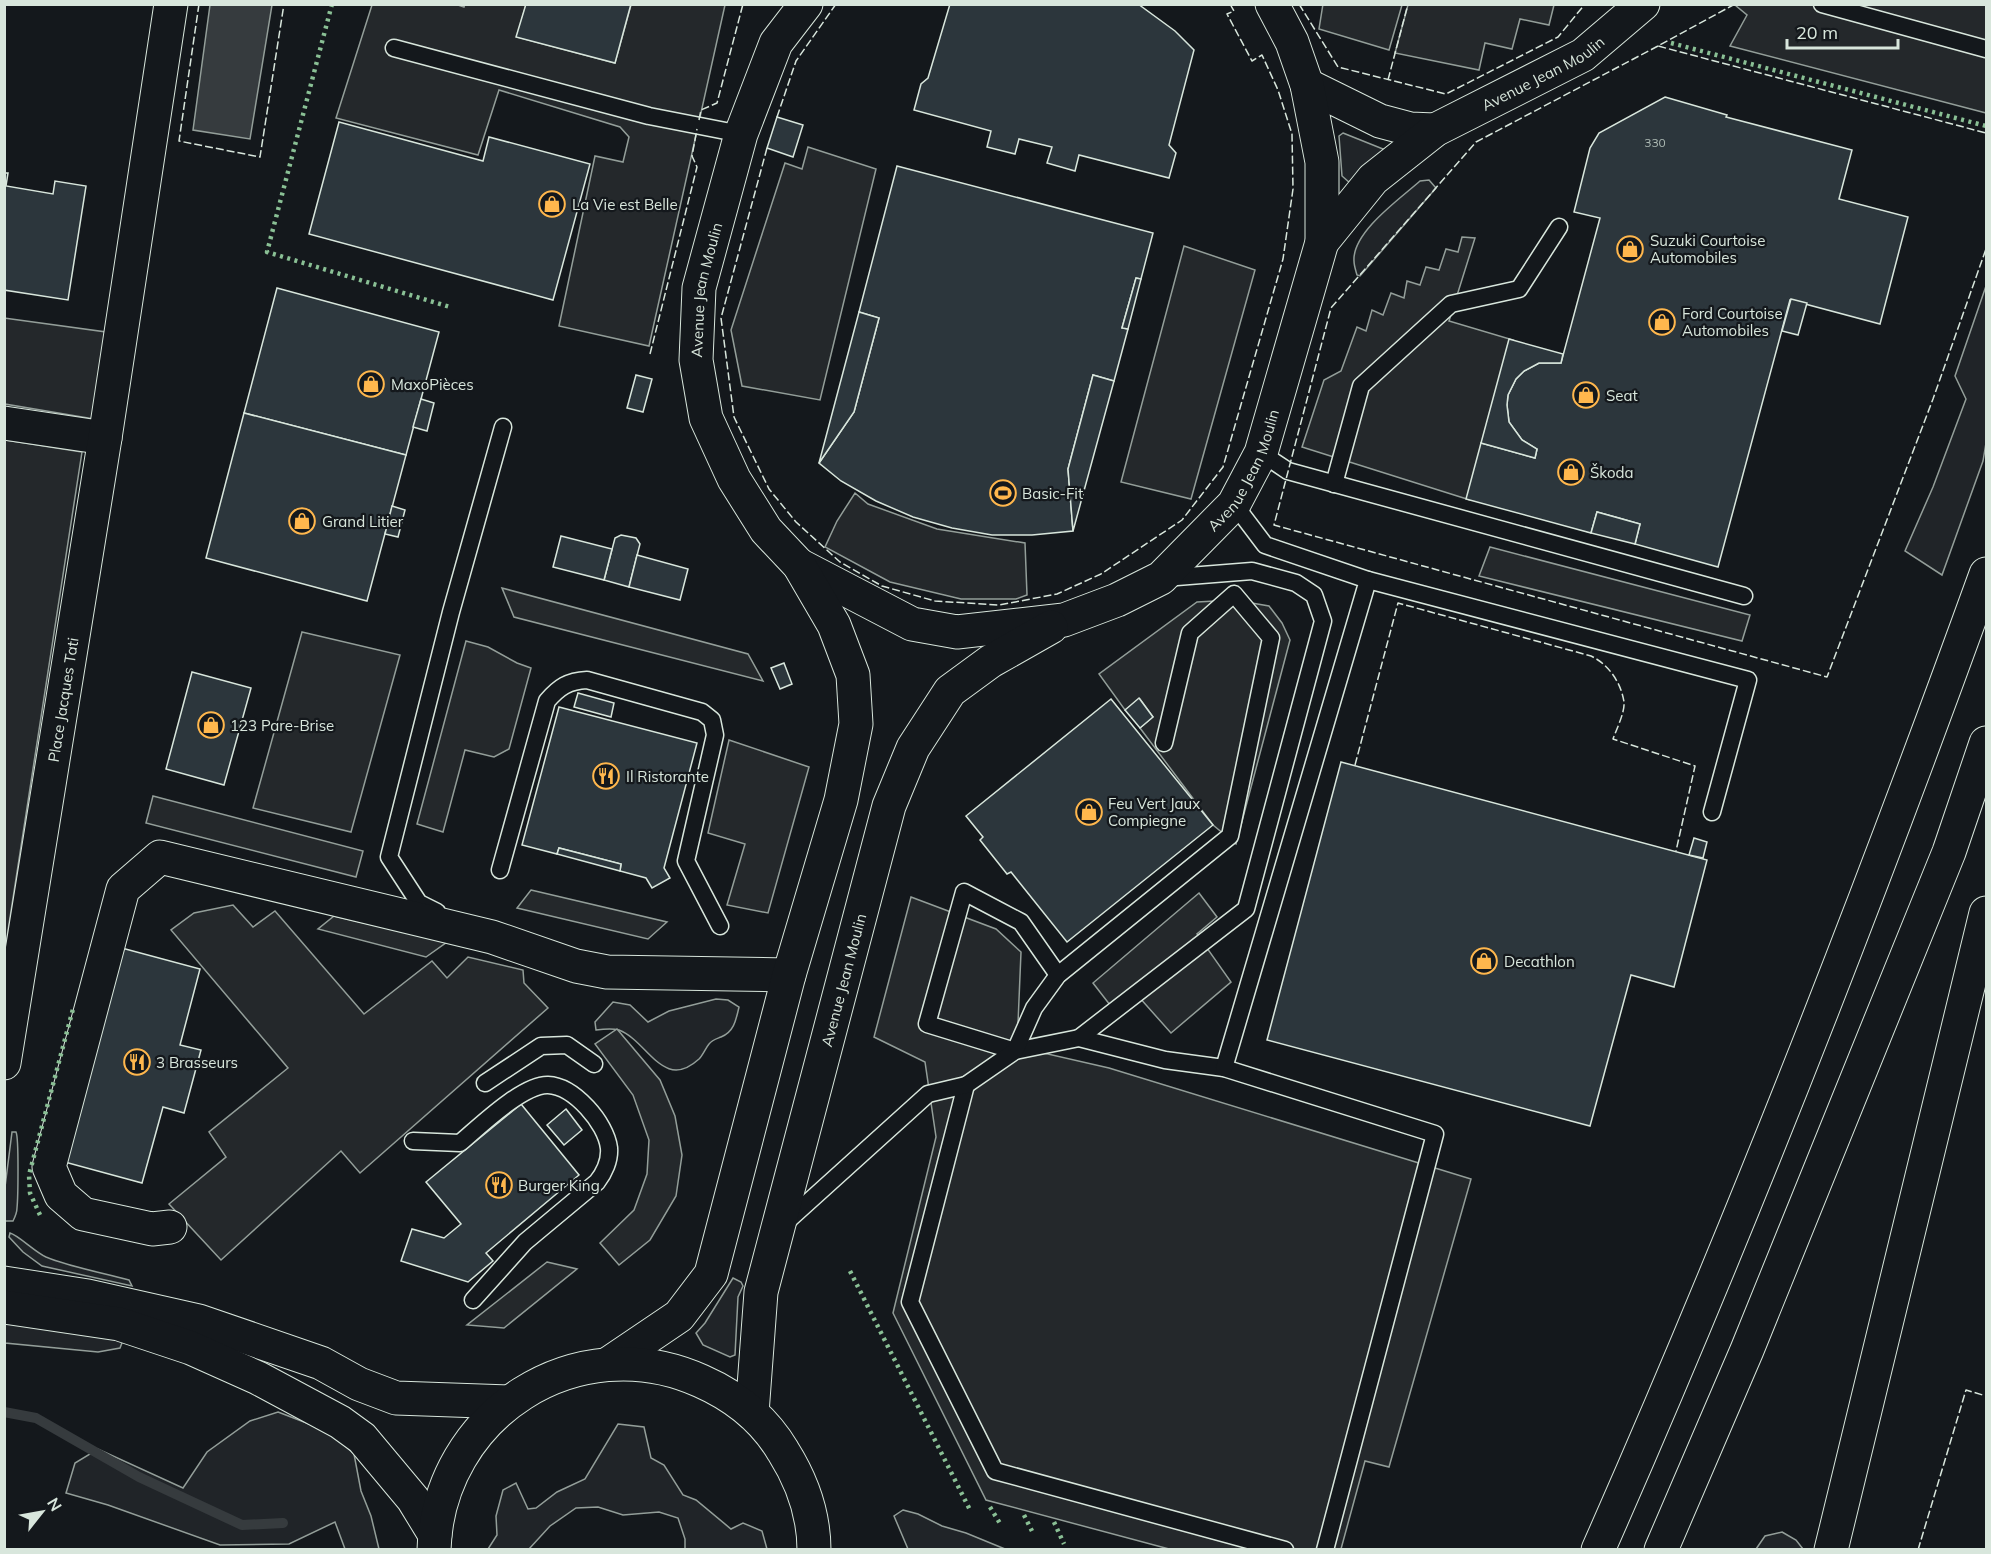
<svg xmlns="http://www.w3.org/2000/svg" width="1991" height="1554" font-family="Mulish,sans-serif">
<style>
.green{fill:#202428;stroke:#939e99;stroke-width:1.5}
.parking{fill:#24282b;stroke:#939e99;stroke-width:1.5}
.water{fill:#363b3e;stroke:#939e99;stroke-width:1.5}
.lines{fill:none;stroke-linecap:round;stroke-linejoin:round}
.stream{stroke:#363b3e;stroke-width:10}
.building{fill:#2c363c;stroke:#d8e6dc;stroke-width:1.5}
.lane-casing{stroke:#d8e6dc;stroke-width:19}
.street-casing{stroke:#d8e6dc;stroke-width:35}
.secondary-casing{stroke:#d8e6dc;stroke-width:35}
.primary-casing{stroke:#d8e6dc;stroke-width:35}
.lane{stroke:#14181c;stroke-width:16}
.street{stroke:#14181c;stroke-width:33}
.secondary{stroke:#14181c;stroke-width:33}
.primary{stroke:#14181c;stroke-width:33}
.hedge{stroke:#8ac095;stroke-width:4.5;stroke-dasharray:3 4.5;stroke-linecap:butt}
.fence{stroke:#d8e6dc;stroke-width:1.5;stroke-dasharray:8 3;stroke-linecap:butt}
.labels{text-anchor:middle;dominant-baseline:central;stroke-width:4.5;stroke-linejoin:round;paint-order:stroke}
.number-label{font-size:12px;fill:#adbab4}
.street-label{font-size:15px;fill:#d8e6dc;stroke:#14181c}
.poi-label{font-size:15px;fill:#d8e6dc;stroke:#14181c;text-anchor:start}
</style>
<rect width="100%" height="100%" fill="#14181c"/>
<g class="green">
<path d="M 1343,133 L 1383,149 L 1382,156 L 1350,183 L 1342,176 L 1339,136 Z"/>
<path d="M 1429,180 L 1436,188 L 1360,276 L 1357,275 C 1356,271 1354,266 1354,261 C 1352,232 1401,198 1420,181 Z"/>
<path d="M 1986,286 L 1986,443 L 1983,461 L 1942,575 L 1905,551 L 1933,487 L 1966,399 L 1955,376 Z"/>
<path d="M 716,999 L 728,1000 L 739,1007 C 736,1020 734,1032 721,1037 C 716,1039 712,1040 709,1044 C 705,1049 703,1055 699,1059 C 663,1092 648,1041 619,1030 C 612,1028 603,1029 596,1030 L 595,1022 L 613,1002 L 630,1005 L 648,1022 L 669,1011 Z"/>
<path d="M 12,1132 L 16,1132 C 19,1138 18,1198 17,1208 C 17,1213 15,1217 13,1221 L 5,1221 L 5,1187 Z"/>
<path d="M 10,1233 C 18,1235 35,1252 46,1257 C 70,1267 104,1273 129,1280 L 132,1286 L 42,1266 L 23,1252 L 9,1237 Z"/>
<path d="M 733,1278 L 741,1282 L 743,1286 L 738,1297 L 735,1355 L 730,1357 L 703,1345 L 696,1333 L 705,1323 Z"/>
<path d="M 4,1320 L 125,1335 L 120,1348 L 98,1352 L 5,1343 Z"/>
<path d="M 278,1412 L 330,1432 L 354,1454 L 361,1491 L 371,1516 L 379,1549 L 345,1549 L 335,1522 L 289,1544 L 220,1545 L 108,1505 L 66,1493 L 75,1463 L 98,1449 L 183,1488 L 207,1452 L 250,1421 Z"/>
<path d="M 618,1424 L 644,1427 L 651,1458 L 664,1465 L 683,1495 L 696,1500 L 731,1529 L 743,1523 L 762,1531 L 767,1549 L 685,1549 L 685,1539 L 678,1518 L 659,1512 L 623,1515 L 598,1507 L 576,1508 L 550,1526 L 529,1549 L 488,1549 L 497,1535 L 496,1516 L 503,1490 L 516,1483 L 528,1509 L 536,1508 L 557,1492 L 585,1479 Z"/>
<path d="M 903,1510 L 918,1514 L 942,1526 L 966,1533 L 1005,1549 L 908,1549 L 894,1516 Z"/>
<path d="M 1782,1532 L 1796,1540 L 1803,1549 L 1756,1549 L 1765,1536 Z"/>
</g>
<g class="parking">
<path d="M 455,4 L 464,7 L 465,4 L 526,5 L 517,37 L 615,63 L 631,5 L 725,5 L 649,346 L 559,326 L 595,156 L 623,162 L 629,137 L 620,127 L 499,90 L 478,155 L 336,118 L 372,5 Z"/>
<path d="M 1323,4 L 1402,5 L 1389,50 L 1319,29 Z"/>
<path d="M 1408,5 L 1408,4 L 1554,5 L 1549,25 L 1520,19 L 1512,49 L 1485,43 L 1479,70 L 1395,53 Z"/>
<path d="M 1735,5 L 1986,5 L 1986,113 L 1730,46 L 1747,15 Z"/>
<path d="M 808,147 L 876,169 L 820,400 L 742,386 L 731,330 L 785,163 L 802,169 Z"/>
<path d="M 1462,237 L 1475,238 L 1449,321 L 1513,340 L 1470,500 L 1302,447 L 1324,380 L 1341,371 L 1357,327 L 1366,331 L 1372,310 L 1383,315 L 1391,293 L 1404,298 L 1407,281 L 1420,285 L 1426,267 L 1439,270 L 1446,249 L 1458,252 Z"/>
<path d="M 1184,246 L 1255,270 L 1191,499 L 1121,482 Z"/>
<path d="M 4,318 L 106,332 L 94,419 L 5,404 Z"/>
<path d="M 5,440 L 82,452 L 5,950 L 4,440 Z"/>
<path d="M 855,493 L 868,504 L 937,529 L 1025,543 L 1027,595 L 1016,599 L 961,599 L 890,582 L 825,547 L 837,521 Z"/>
<path d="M 1490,547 L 1750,615 L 1742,641 L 1479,576 Z"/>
<path d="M 502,588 L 748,654 L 763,681 L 514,617 Z"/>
<path d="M 1234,600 L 1269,606 L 1282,623 L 1290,640 L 1236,844 L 1213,825 L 1140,728 L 1153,717 L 1140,699 L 1125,710 L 1099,674 L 1197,602 Z"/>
<path d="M 302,632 L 400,655 L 351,832 L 253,808 Z"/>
<path d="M 466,641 L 488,647 L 517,663 L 531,668 L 509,749 L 494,757 L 465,750 L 443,832 L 417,824 Z"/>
<path d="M 729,740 L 809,767 L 768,913 L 727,905 L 745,844 L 708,833 Z"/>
<path d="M 153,796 L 363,851 L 356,877 L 146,823 Z"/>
<path d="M 531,890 L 667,922 L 648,939 L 517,908 Z"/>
<path d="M 1199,893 L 1217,917 L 1197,934 L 1231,982 L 1171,1033 L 1131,988 L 1110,1005 L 1093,983 Z"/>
<path d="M 911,897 L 996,929 L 1021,952 L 1017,1047 L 1109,1068 L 1471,1179 L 1389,1467 L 1365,1461 L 1341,1549 L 1169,1549 L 986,1500 L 893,1313 L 936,1137 L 925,1062 L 874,1037 Z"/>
<path d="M 233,905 L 253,927 L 275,911 L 364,1014 L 432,961 L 447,978 L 468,957 L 523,970 L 524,983 L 548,1008 L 360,1173 L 341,1151 L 221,1260 L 169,1204 L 226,1157 L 209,1132 L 288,1068 L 171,930 L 194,913 Z"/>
<path d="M 334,916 L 447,942 L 426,957 L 318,929 Z"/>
<path d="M 617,1029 L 660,1080 L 675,1116 L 682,1155 L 676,1196 L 650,1240 L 619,1265 L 600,1243 L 634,1210 L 647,1174 L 649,1140 L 633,1095 L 595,1044 Z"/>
<path d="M 547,1262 L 577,1269 L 504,1328 L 467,1325 Z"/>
</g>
<path class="water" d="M 210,5 L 272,5 L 250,139 L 193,130 Z"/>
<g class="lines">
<path class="stream" d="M 4,1412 L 36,1418 L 139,1477 L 242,1525 L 283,1523"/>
</g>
<g class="building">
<path d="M 526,4 L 631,4 L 615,63 L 516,37 Z"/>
<path d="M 950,4 L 1138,4 L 1175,31 L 1194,50 L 1169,145 L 1176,153 L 1169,178 L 1079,155 L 1075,171 L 1047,163 L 1052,147 L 1019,139 L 1015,154 L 987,147 L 991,131 L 914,110 L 921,84 L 928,78 Z"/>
<path d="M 1665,97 L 1727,115 L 1726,117 L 1852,150 L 1839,199 L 1908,217 L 1880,324 L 1790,300 L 1718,567 L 1635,544 L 1640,524 L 1619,518 L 1597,512 L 1591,533 L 1466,499 L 1481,443 L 1535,458 L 1537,449 L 1522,440 L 1509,422 L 1507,405 L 1508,395 L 1516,379 L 1524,371 L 1539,363 L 1561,363 L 1600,218 L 1574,212 L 1590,148 L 1599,133 Z"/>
<path d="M 777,117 L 803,125 L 793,157 L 767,148 Z"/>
<path d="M 339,122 L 483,161 L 489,137 L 590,164 L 553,300 L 309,234 Z"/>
<path d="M 897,166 L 1153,233 L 1141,279 L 1136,278 L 1122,328 L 1128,329 L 1114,381 L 1093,375 L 1068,469 L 1073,531 L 1032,535 L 992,535 L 952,528 L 913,517 L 876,501 L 841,481 L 819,463 L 854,412 L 879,318 L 859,312 Z"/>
<path d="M 4,173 L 8,173 L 6,186 L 53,194 L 55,181 L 86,186 L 68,300 L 4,290 Z"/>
<path d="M 1136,278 L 1141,279 L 1128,329 L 1122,328 Z"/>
<path d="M 277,288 L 439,332 L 406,455 L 244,413 Z"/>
<path d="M 1791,299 L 1807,303 L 1798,335 L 1782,331 Z"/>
<path d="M 859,312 L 879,318 L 854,412 L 819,463 Z"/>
<path d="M 1509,339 L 1563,354 L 1561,363 L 1539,363 L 1524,371 L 1516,379 L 1508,395 L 1507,405 L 1509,422 L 1522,440 L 1537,449 L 1535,458 L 1481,443 Z"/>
<path d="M 636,375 L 652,379 L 643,412 L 627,408 Z"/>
<path d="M 1093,375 L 1114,381 L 1073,531 L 1068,469 Z"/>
<path d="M 421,399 L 434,403 L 427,431 L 413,427 Z"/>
<path d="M 244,413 L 406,455 L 367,601 L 206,558 Z"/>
<path d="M 392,506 L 405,510 L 398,537 L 385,534 Z"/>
<path d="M 1597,512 L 1640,524 L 1635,544 L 1591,533 Z"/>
<path d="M 621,535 L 636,538 L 640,544 L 629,587 L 604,580 L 615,538 Z"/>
<path d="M 561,536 L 612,549 L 604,580 L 553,567 Z"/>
<path d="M 637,555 L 688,569 L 680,600 L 629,587 Z"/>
<path d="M 784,663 L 792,684 L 780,689 L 771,668 Z"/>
<path d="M 192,672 L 251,688 L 224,785 L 166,769 Z"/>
<path d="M 578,693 L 614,703 L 611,717 L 574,707 Z"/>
<path d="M 1139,698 L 1153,717 L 1140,728 L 1125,710 Z"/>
<path d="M 1111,699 L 1213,825 L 1067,942 L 1011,872 L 1007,874 L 980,840 L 983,837 L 966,816 Z"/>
<path d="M 559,707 L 697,743 L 664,868 L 670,878 L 652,888 L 646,878 L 620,871 L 621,864 L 559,848 L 557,854 L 522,845 Z"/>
<path d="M 1341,762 L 1707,860 L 1674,987 L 1631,975 L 1590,1126 L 1267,1040 Z"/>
<path d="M 1694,838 L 1707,842 L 1703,858 L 1689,855 Z"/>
<path d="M 559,848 L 621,864 L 620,871 L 557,854 Z"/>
<path d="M 118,947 L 200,969 L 180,1045 L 201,1050 L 184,1113 L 163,1107 L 142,1183 L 61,1161 Z"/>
<path d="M 521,1104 L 579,1175 L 486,1253 L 493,1261 L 468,1282 L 401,1261 L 412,1229 L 444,1238 L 461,1224 L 426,1182 Z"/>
<path d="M 566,1109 L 582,1130 L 564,1145 L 547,1125 Z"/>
</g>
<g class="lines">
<g class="lane-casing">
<g id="lane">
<path d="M 1822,4 L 1986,49"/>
<path d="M 394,48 L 649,116 L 741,134"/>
<path d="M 1261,453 L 1288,471 L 1744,596"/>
<path d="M 1334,484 L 1361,386 L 1451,304 L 1519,289 L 1559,227"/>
<path d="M 1368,580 L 1748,680 L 1712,812"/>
<path d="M 500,870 L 547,701 C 559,687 568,681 587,680 L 702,712 L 712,720 L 715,735 L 686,861 L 720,926"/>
<path d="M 437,912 L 419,903 L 389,857 L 451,612 L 503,427"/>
<path d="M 1058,975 L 1021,922 L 964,892 L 927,1024 L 1015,1051 L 1079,1038 L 1165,1060 L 1224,1068 L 1435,1134 L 1325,1550"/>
<path d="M 1079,1038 L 1246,909 L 1323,621 L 1314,595 L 1296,583 L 1252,571 L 1164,578"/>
<path d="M 1224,1068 L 1368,580 L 1265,545 L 1234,504"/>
<path d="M 485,1083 L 541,1046 L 567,1045 L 594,1064"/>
<path d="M 966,1085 L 910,1302 L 995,1471 L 1285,1550"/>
<path d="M 413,1141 L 460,1143 C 479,1127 523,1084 548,1085 C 574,1086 606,1123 609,1148 C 610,1160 604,1173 597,1182 L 525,1242 L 473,1300"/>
<path d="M 784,1224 L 928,1094 L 966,1085 L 1015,1051 L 1034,1008 L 1058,975 L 1230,836 L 1271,638 L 1234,594 L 1190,633 L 1164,743"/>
</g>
</g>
<g class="street-casing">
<g id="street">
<path d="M 1307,85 L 1380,121 L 1410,129 L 1435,130"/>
<path id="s1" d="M 1322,242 L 1373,179 L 1435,130 L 1583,55 L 1643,4"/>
<path d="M 4,423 L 105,438"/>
<path id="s2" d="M 799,565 L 912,624 L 957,632 L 1064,620 L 1117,600 L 1161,578 L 1234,504 L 1261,453 L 1322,242 L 1322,162 L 1307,85 L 1292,42 L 1272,4"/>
<path id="s3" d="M 4,1063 L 105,438 L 171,4"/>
<path d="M 170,1227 L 152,1229 L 83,1214 L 61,1195 L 49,1167 L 123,889 L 160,857 L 492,937 L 576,966 L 607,972 L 789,975"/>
<path id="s4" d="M 608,1364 L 679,1316 L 711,1274 L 789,975 L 841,800 L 856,724 L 853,675 L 834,625 L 799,565 L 766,530 L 734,479 L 706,418 L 696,360 L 699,288 L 741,134 L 776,43 L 806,4"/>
<path id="s5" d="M 752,1413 L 761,1292 L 889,806 L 913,748 L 950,691 L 991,661 L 1051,627"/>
</g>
</g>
<g class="secondary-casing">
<g id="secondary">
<path d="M 4,1283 L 88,1296 L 199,1321 L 321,1363 L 359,1384 L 396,1398 L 509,1402"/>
<path d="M 4,1307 L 119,1324 L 191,1348 L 258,1378 L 340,1422 L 362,1438 L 413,1499 L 435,1535"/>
<path d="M 434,1550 C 438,1414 577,1325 701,1381 C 735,1396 764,1419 783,1451 C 802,1481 814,1514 814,1550"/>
</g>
</g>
<g class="primary-casing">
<g id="primary">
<path d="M 1598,1550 C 1740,1229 1867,903 1986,574"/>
<path d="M 1661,1550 L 1747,1350 L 1949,852 L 1986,743"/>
<path d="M 1831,1550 L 1986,913"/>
</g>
</g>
<use href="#lane" class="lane"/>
<use href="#street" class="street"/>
<use href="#secondary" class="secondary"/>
<use href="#primary" class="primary"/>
<g class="hedge">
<path d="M 332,4 L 267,252 L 450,307"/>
<path d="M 1671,43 L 1986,126"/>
<path d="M 40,1215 L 30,1193 L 29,1175 L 73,1009"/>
<path d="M 850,1271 L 971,1512"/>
<path d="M 990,1507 L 1001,1525"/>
<path d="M 1024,1515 L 1032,1531"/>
<path d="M 1054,1522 L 1064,1544"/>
</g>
<g class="fence">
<path d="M 199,4 L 179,141 L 260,157 L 284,4"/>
<path d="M 1299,4 L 1338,67 L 1446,94 L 1558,37 L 1585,4"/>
<path d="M 1735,4 L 1658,46 L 1986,133"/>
<path d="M 1658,46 L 1476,142 L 1331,308 L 1274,525 L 1827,677 L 1933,399 L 1986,249"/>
<path d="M 1388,80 L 1408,4"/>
<path d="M 777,117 L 796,61 L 836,4"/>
<path d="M 699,120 L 701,110 L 717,103 L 743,4"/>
<path d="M 767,148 L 721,318 L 734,417 L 769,489 L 796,522 L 840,562 L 882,586 L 935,601 L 999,605 L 1057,594 L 1101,574 L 1182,520 L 1223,467 L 1283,259 L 1293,189 L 1292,134 L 1278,90 L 1262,55 L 1252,61 L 1227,14 L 1234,11 L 1230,4"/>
<path d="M 650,354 L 697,167 L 692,156 L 697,129"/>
<path d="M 1355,765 L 1398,603 L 1591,656 C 1608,664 1621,682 1624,702 C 1625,712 1617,728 1613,739 L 1695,766 L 1676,851"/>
<path d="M 1918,1550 L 1966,1390 L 1986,1396"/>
</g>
</g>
<defs>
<g id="shop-ring" transform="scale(1.35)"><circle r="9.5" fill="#14181c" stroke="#ffb74d" stroke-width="1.5"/><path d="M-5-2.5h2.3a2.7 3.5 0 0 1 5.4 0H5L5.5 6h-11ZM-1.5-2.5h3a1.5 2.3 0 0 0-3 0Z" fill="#ffb74d"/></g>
<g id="stadium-ring" transform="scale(1.35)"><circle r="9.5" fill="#14181c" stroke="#ffb74d" stroke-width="1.5"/><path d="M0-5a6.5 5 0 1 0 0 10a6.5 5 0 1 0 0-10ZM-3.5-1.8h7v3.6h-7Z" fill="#ffb74d"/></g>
<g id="restaurant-ring" transform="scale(1.35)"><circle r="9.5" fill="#14181c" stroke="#ffb74d" stroke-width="1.5"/><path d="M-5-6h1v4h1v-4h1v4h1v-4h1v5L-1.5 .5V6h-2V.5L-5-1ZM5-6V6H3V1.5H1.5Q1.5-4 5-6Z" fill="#ffb74d"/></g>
</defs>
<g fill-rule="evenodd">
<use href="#shop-ring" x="552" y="204"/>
<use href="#shop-ring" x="1630" y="249"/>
<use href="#shop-ring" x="1662" y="322"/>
<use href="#shop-ring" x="371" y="384"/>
<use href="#shop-ring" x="1586" y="395"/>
<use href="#shop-ring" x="1571" y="472"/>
<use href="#stadium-ring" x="1003" y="493"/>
<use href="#shop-ring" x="302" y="521"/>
<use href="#shop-ring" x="211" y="725"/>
<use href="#restaurant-ring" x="606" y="776"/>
<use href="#shop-ring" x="1089" y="812"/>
<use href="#shop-ring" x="1484" y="961"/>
<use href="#restaurant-ring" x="137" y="1062"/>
<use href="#restaurant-ring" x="499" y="1185"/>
</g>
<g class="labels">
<g class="number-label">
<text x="1655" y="142">330</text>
</g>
<g class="street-label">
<text stroke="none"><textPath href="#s1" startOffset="282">Avenue Jean Moulin</textPath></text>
<text stroke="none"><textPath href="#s4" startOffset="1185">Avenue Jean Moulin</textPath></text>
<text stroke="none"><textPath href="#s2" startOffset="525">Avenue Jean Moulin</textPath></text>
<text stroke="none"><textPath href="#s3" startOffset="368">Place Jacques Tati</textPath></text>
<text stroke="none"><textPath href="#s5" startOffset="444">Avenue Jean Moulin</textPath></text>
</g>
<g class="poi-label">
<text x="572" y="204">La Vie est Belle</text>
<text x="1650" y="240">Suzuki Courtoise<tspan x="1650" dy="17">Automobiles</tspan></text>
<text x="1682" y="313">Ford Courtoise<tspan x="1682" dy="17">Automobiles</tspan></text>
<text x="391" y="384">MaxoPièces</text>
<text x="1606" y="395">Seat</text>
<text x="1590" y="472">Škoda</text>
<text x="1022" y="493">Basic-Fit</text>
<text x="322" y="521">Grand Litier</text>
<text x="230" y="725">123 Pare-Brise</text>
<text x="626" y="776">Il Ristorante</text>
<text x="1108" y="803">Feu Vert Jaux<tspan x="1108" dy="17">Compiegne</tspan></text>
<text x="1504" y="961">Decathlon</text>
<text x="156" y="1062">3 Brasseurs</text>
<text x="518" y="1185">Burger King</text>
</g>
</g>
<rect width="1991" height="1554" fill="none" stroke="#d8e6dc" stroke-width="12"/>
<g transform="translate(42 1512) rotate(59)" stroke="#14181c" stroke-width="4.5" paint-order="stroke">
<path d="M0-4.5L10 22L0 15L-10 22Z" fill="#d8e6dc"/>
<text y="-9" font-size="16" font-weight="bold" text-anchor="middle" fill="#d8e6dc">N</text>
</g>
<path d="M1787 39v9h111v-9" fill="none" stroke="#d8e6dc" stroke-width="3"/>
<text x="1796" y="39" font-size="18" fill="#d8e6dc" stroke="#14181c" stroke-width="4.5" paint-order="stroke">20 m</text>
</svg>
